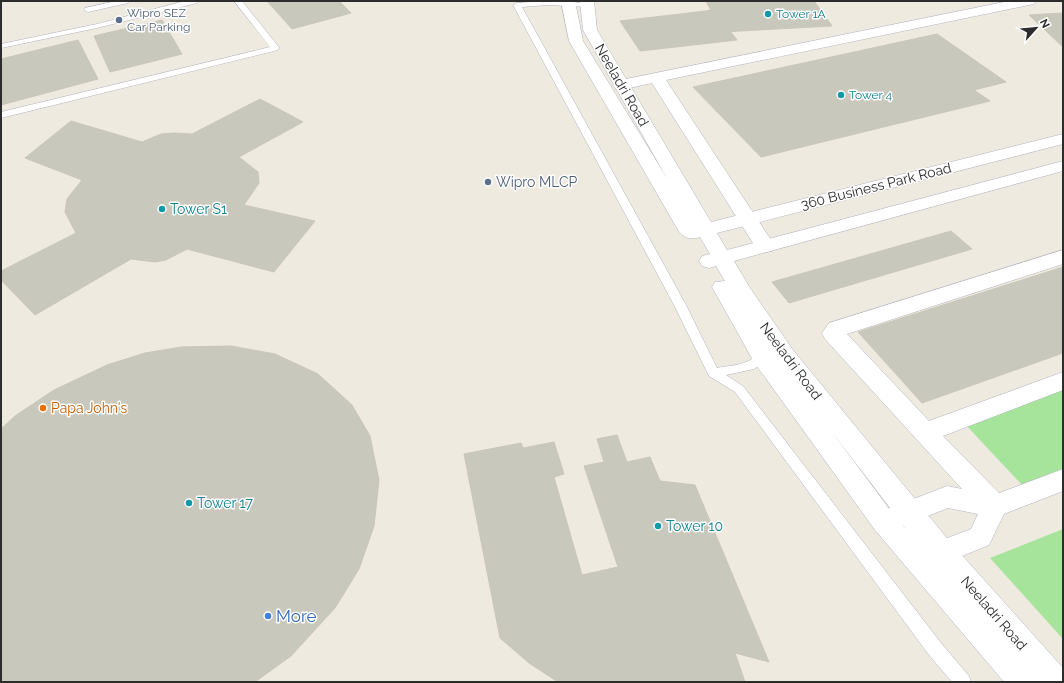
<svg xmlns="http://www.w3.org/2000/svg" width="1064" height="683" font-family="Raleway,sans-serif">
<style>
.green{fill:#a7e49b}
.building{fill:#c9c8bd;stroke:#cac6b8}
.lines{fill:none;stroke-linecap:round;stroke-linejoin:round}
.service-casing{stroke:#b2b2c0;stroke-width:1}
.minor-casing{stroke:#b2b2c0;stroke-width:1}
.secondary-casing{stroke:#b2b2c0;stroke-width:1}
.service{fill:#fff;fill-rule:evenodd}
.minor{fill:#fff;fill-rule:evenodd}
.secondary{fill:#fff;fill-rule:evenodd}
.culture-dot{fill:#0f9aa8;stroke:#fff;stroke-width:1.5}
.service-dot{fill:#5c6f8a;stroke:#fff;stroke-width:1.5}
.food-dot{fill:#e8710a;stroke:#fff;stroke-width:1.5}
.shop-dot{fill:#3f7fe0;stroke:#fff;stroke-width:1.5}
.labels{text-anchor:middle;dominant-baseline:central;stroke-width:3;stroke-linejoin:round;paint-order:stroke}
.far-service-label{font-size:12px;fill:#4e5e75;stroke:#fff;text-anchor:start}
.far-culture-label{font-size:12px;fill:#0d838f;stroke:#fff;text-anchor:start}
.street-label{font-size:14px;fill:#2c2c2c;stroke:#fff}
.service-label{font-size:14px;fill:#4e5e75;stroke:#fff;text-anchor:start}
.culture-label{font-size:14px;fill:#0d838f;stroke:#fff;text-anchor:start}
.food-label{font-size:14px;fill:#c56008;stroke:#fff;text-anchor:start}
.near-shop-label{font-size:17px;fill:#366cbe;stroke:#fff;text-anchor:start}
</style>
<rect width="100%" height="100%" fill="#eeeadf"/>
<g class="green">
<path d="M 1063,387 L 1063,470 L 1023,486 L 964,423 Z"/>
<path d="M 1063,529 L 1063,639 L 990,558 Z"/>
</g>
<g class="building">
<path d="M 272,1 L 339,1 L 351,13 L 292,29 L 268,2 Z"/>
<path d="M 706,1 L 814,1 L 832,26 L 722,32 Z"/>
<path d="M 714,10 L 737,40 L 640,51 L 620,21 Z"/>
<path d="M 1063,13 L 1063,47 L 1029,15 Z"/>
<path d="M 162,20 L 182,54 L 110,72 L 94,36 Z"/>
<path d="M 937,34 L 1006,82 L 974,90 L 990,101 L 761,157 L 693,87 Z"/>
<path d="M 78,40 L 98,79 L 1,105 L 1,59 Z"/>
<path d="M 260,99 L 303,122 L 239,157 L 258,172 L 259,183 L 244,205 L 315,221 L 274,272 L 187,249 L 166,260 L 155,262 L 131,259 L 35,315 L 1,280 L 1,271 L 76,233 L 65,212 L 67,199 L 82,180 L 25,158 L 71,121 L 142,142 L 161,134 L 174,133 L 192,134 Z"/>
<path d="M 951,231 L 972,249 L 789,303 L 772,282 Z"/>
<path d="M 1063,267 L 1063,353 L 922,403 L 858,332 Z"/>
<path d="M 231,346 L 275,354 L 318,374 L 352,405 L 370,436 L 379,480 L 374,526 L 359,569 L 335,608 L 291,656 L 255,682 L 1,682 L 1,429 L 15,416 L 54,390 L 107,365 L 145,353 L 181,347 Z"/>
<path d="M 617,435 L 627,462 L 650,457 L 660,481 L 695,485 L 769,662 L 735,653 L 745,682 L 558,682 L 529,663 L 500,638 L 464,454 L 521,443 L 523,448 L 554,442 L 564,474 L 554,477 L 582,575 L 618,567 L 584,466 L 604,462 L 597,439 Z"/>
</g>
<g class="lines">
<g class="service-casing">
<g id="service">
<path d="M 116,1 L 129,1 L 128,3 L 88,12 L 84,10 L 85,8 Z"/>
<path d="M 185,1 L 198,1 L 197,3 L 97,28 L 1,48 L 1,44 L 97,24 Z"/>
<path d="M 234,1 L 242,1 L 278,46 L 279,48 L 278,50 L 1,118 L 1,112 L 270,47 Z"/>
<path d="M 544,1 L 588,3 L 592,5 L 588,7 L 548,5 L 522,7 L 686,305 L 717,368 C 726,366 737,366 746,362 C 757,358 756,348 771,353 L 773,356 L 771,359 L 765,361 L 754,369 L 726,375 L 743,386 L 941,643 L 969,676 L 971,682 L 952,682 L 929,655 L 735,392 L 709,376 L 674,305 L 513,5 L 517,3 Z"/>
</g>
</g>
<g class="minor-casing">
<g id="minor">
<path d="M 1009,1 L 1036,1 L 1034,4 L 1029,5 L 666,80 L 775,246 L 772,251 L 765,252 L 758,251 L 652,83 L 621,90 L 615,88 L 613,85 L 615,82 L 621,80 Z"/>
<path d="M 1063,250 L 1063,264 L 847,334 L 929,421 L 1063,372 L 1063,390 L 943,436 L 999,493 L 1063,469 L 1063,491 L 1004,514 L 989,545 L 928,570 L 918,567 L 914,558 L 918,549 L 971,529 L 978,514 L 948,508 L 884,533 L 875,530 L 871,522 L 875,514 L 947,486 L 962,489 L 825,339 L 822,333 L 829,323 Z"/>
</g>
</g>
<g class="secondary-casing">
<path id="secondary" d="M 561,1 L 575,1 L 583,41 L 668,180 L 583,30 L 580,1 L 594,1 L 597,30 L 711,222 L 1063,134 L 1063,144 L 717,233 L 727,250 L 1063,161 L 1063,171 L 734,261 L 750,288 L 793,350 L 951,543 L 1063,668 L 1063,682 L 1004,682 L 875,530 L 754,362 L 712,287 L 715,282 L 725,281 L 716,266 L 709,268 L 702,266 L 699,261 L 702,256 L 710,254 L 700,237 C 691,240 683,238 678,230 L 569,41 ZM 832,432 L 907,530 L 893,514 Z"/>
</g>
<use href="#service" class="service"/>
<use href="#minor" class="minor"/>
<use href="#secondary" class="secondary"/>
</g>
<g class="culture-dot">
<circle cx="768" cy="14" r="4"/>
<circle cx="841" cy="95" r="4"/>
<circle cx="162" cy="209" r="4"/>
<circle cx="189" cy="503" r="4"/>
<circle cx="658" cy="526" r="4"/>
</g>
<g class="service-dot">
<circle cx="119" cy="20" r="4"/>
<circle cx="488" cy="182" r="4"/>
</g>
<circle class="food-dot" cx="43" cy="408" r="4"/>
<circle class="shop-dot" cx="268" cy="616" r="4"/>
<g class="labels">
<g class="far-service-label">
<text x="127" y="13">Wipro SEZ<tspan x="127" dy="14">Car Parking</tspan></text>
</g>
<g class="far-culture-label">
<text x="776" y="14">Tower 1A</text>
<text x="849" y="95">Tower 4</text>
</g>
<g class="street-label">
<text transform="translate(622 85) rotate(60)">Neeladri Road</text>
<text transform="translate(876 186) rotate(-14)">360 Business Park Road</text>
<text transform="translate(791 361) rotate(53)">Neeladri Road</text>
<text transform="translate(994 613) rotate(49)">Neeladri Road</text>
</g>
<g class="service-label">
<text x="496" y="182">Wipro MLCP</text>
</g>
<g class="culture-label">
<text x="170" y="209">Tower S1</text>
<text x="197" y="503">Tower 17</text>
<text x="666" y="526">Tower 10</text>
</g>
<g class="food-label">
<text x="51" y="408">Papa John's</text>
</g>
<g class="near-shop-label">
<text x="276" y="616">More</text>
</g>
</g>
<rect width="1064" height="683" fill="none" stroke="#2c2c2c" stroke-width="4"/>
<g transform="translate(1036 28) rotate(63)" stroke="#ffffff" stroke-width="3" paint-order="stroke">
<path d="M0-3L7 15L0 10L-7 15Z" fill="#2c2c2c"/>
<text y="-6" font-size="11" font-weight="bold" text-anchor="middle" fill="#2c2c2c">N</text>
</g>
</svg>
